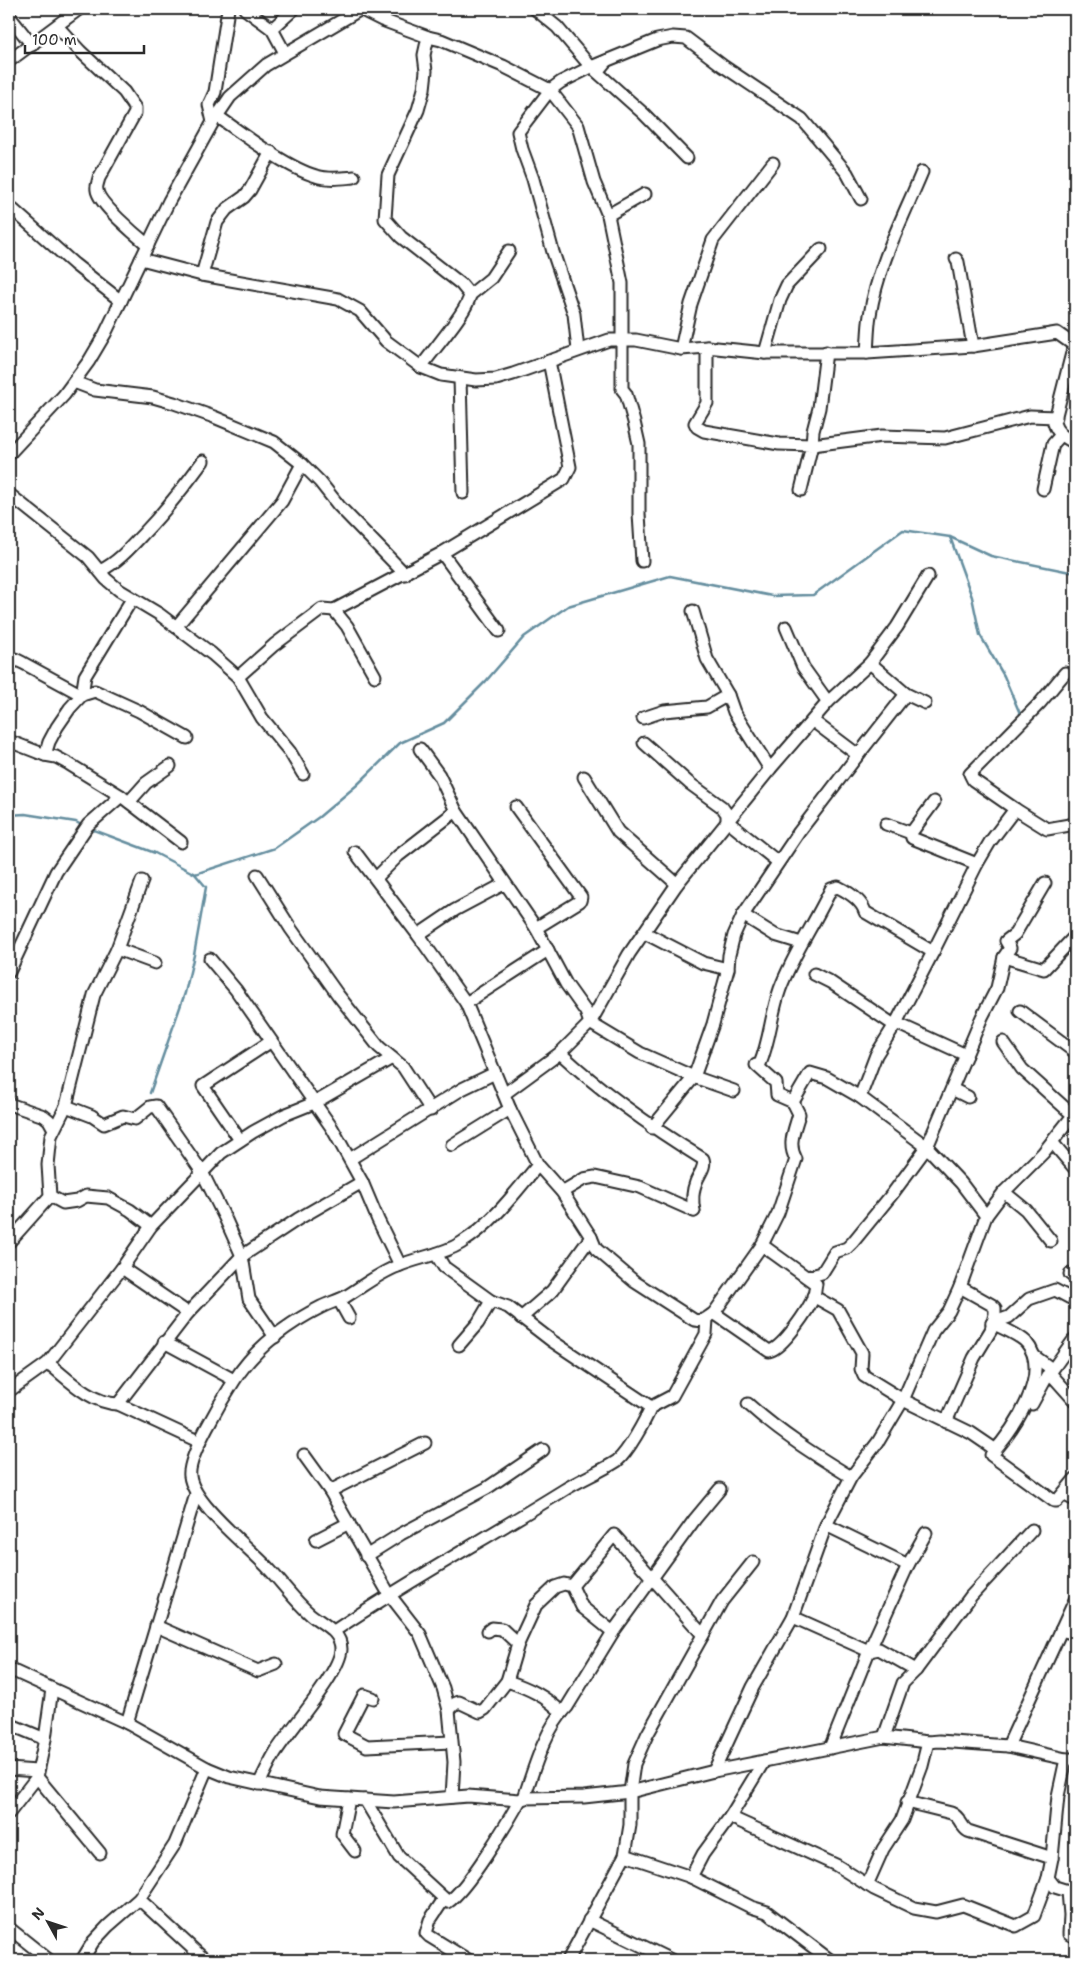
<svg xmlns="http://www.w3.org/2000/svg" width="1084" height="1969" font-family="'Shantell Sans',sans-serif">
<style>
.lines{fill:none;stroke-linecap:round;stroke-linejoin:round}
.stream{stroke:#658e9f;stroke-width:2.5}
.minor-casing{stroke:#2b2b2b;stroke-width:15}
.minor{stroke:#fff;stroke-width:11}
</style>
<rect width="100%" height="100%" fill="#fff"/>
<filter id="ink" filterUnits="userSpaceOnUse"><feTurbulence type="fractalNoise" baseFrequency=".02" numOctaves="2"/><feDisplacementMap in="SourceGraphic" scale="10" xChannelSelector="R" yChannelSelector="G"/><feConvolveMatrix kernelMatrix="1 2 1 2 8 2 1 2 1" color-interpolation-filters="sRGB"/></filter>
<g filter="url(#ink)">
<g class="lines">
<g class="stream">
<path d="M 950,537 L 972,597 L 980,635 L 1004,676 L 1021,716"/>
<path d="M 9,815 L 25,814 L 76,822 L 83,826"/>
<path d="M 91,829 L 155,853 L 195,874 L 275,848 L 319,817 L 357,785 L 400,743 L 444,723 L 486,681 L 524,637 L 568,606 L 670,576 L 772,596 L 813,595 L 903,530 L 950,537 L 991,556 L 1075,573"/>
<path d="M 150,1093 L 185,993 L 194,955 L 206,887 L 195,874"/>
</g>
<g class="minor-casing">
<g id="minor">
<path d="M 245,9 L 272,29 L 285,53"/>
<path d="M 360,9 L 382,20 L 428,37 L 441,40 L 503,66 L 550,90 L 578,126 L 594,182 L 608,215 L 622,283 L 622,389 L 626,394 L 634,422 L 639,444 L 639,514 L 642,561"/>
<path d="M 535,9 L 557,27 L 591,67"/>
<path d="M 9,16 L 32,45"/>
<path d="M 57,26 L 80,51 L 124,92 L 135,108 L 135,113 L 99,178 C 98,182 96,187 97,190 C 98,203 137,236 148,245"/>
<path d="M 272,29 L 294,9"/>
<path d="M 9,61 L 79,9"/>
<path d="M 606,61 L 597,72 L 644,114 L 687,158"/>
<path d="M 217,116 C 243,134 287,168 316,176 C 328,180 342,178 354,177"/>
<path d="M 213,122 L 209,105 L 215,92 L 228,9"/>
<path d="M 9,206 L 74,264 L 121,301"/>
<path d="M 608,215 L 645,194"/>
<path d="M 141,259 L 202,275 L 338,299 L 360,311 L 386,341 L 421,367 L 441,375 L 476,380 L 496,379 L 513,374 L 609,340 L 636,340 L 681,349 L 707,347 L 765,353 L 867,353 L 973,346 L 1057,333 L 1074,345 L 1054,423 C 1057,434 1066,438 1075,443"/>
<path d="M 956,259 L 958,262 L 973,346"/>
<path d="M 202,275 L 217,222 L 227,209 L 244,197 L 250,190 L 271,152"/>
<path d="M 470,295 L 491,278 L 509,251"/>
<path d="M 707,347 L 707,403 L 695,423 L 697,427 L 704,431 L 779,444 L 812,445 L 801,490"/>
<path d="M 681,349 L 691,304 L 713,240 L 773,163"/>
<path d="M 578,350 L 574,314 L 553,252 L 533,179 L 522,149 L 518,132 L 550,90 L 561,82 L 591,67 L 657,40 L 673,37 L 686,38 L 723,66 L 802,119 L 847,173 L 861,199"/>
<path d="M 826,352 L 819,408 L 813,431 L 812,445 L 882,436 L 945,438 L 1030,416 L 1056,417"/>
<path d="M 765,353 L 780,300 L 787,285 L 821,249"/>
<path d="M 867,353 C 868,340 868,327 870,315 C 878,264 903,218 922,172"/>
<path d="M 421,367 C 432,351 468,311 470,295 L 461,284 L 401,237 L 385,219 L 388,175 L 418,110 L 424,89 L 426,71 L 424,55 L 428,37"/>
<path d="M 460,378 L 463,493"/>
<path d="M 74,382 L 95,390 L 153,397 L 174,403 L 214,417 L 274,442 L 302,464 L 320,482 L 339,506 L 405,574"/>
<path d="M 9,454 L 64,395 L 89,361 L 105,334 L 169,201 L 213,122 L 230,97 L 266,65 L 361,9"/>
<path d="M 1043,489 L 1053,444 L 1061,435"/>
<path d="M 9,494 L 88,557 L 106,579 L 119,590 L 159,614 L 212,654 L 238,677 L 262,718 L 290,752 L 303,774"/>
<path d="M 442,553 L 499,631"/>
<path d="M 100,571 C 118,562 130,548 144,533 C 166,510 184,487 203,461"/>
<path d="M 334,610 L 347,626 L 375,676"/>
<path d="M 693,611 L 707,659 L 728,695 L 734,712 L 770,769"/>
<path d="M 176,627 L 282,501 L 302,464"/>
<path d="M 786,627 L 803,667 L 828,702"/>
<path d="M 9,662 L 15,659 L 23,663 L 82,695 L 95,691 L 139,711 L 187,738"/>
<path d="M 870,663 L 906,694 L 925,703"/>
<path d="M 238,677 L 274,645 L 322,609 L 334,610 L 442,553 L 564,479 L 570,467 L 549,361"/>
<path d="M 643,718 L 664,711 L 707,707 L 728,695"/>
<path d="M 813,721 L 858,755 L 906,694"/>
<path d="M 9,741 L 45,755 L 56,757 L 69,764 L 121,796 L 181,842"/>
<path d="M 644,743 L 689,783 L 722,807 L 727,814 L 727,821 L 778,862"/>
<path d="M 420,749 L 439,775 L 456,811 L 536,928 L 566,984 L 586,1012 L 590,1023 L 640,1053 L 694,1077 L 734,1091"/>
<path d="M 45,755 L 49,742 L 57,727 L 70,708 L 82,695 L 85,676 L 132,599"/>
<path d="M 584,777 L 618,832 L 677,884"/>
<path d="M 129,802 L 146,783 L 170,766"/>
<path d="M 934,802 L 911,833 L 912,838 L 977,864"/>
<path d="M 516,807 L 581,897 L 580,901 L 536,928"/>
<path d="M 1015,809 L 1047,829 L 1075,824"/>
<path d="M 886,824 L 911,833"/>
<path d="M 355,852 L 418,935 L 466,1003 L 510,1109 L 538,1165 L 562,1192 L 591,1237 L 596,1249 L 635,1282 L 694,1320 C 703,1322 707,1318 714,1313 L 762,1245 L 778,1213 L 796,1159 C 787,1144 795,1129 799,1114 L 793,1102 L 777,1095 L 776,1083 L 756,1065 L 760,1064 C 770,1040 771,1014 780,989 C 793,954 815,923 831,889 L 838,887 C 848,892 862,901 865,912 L 933,952"/>
<path d="M 257,875 L 291,929 L 338,995 L 379,1047 L 403,1067 L 431,1110"/>
<path d="M 376,878 L 398,856 L 456,811"/>
<path d="M 743,915 L 775,935 L 801,943"/>
<path d="M 645,933 L 703,963 L 728,969"/>
<path d="M 418,935 L 455,910 L 502,885 L 506,886"/>
<path d="M 117,949 L 155,963"/>
<path d="M 1004,957 L 1044,969 L 1075,936"/>
<path d="M 210,959 L 236,990 L 332,1128 L 362,1182 L 378,1220 L 400,1265"/>
<path d="M 9,972 L 56,872 L 88,825 L 121,796"/>
<path d="M 814,974 L 830,982 L 894,1025"/>
<path d="M 466,1003 L 548,950"/>
<path d="M 1020,1011 L 1075,1052"/>
<path d="M 896,1023 L 966,1055"/>
<path d="M 1003,1042 L 1022,1069 L 1074,1116"/>
<path d="M 560,1053 C 605,1095 651,1127 703,1159 C 706,1167 699,1174 696,1182 C 692,1192 692,1201 694,1211"/>
<path d="M 952,1089 L 968,1097"/>
<path d="M 504,1094 L 560,1053 L 590,1023 L 629,954 L 677,884 L 770,769 L 828,702 L 870,663 L 897,627 L 928,576"/>
<path d="M 860,1097 L 876,1055 L 896,1023 L 933,952 L 977,864 L 990,842 L 1015,809 L 973,780 L 970,774 L 1040,703 L 1065,673"/>
<path d="M 793,1102 L 810,1073 L 827,1078 L 860,1097 L 927,1147 L 961,1183 L 986,1216"/>
<path d="M 9,1104 L 44,1116 L 49,1120 L 54,1129"/>
<path d="M 66,1106 L 92,1116 L 104,1124 L 123,1116 L 135,1119 L 150,1107 L 156,1106 L 202,1172 L 225,1218 L 242,1256 L 249,1299 L 275,1337"/>
<path d="M 652,1128 L 694,1077 L 713,1024 L 728,969 L 729,955 L 734,935 L 743,915 L 799,832 L 858,755"/>
<path d="M 240,1140 L 203,1086 L 270,1042"/>
<path d="M 1052,1142 L 1075,1169"/>
<path d="M 452,1145 L 510,1109"/>
<path d="M 350,1159 L 462,1089 L 495,1073"/>
<path d="M 562,1192 L 584,1179 L 595,1177 L 640,1187 L 694,1211"/>
<path d="M 1004,1192 L 1026,1210 L 1051,1241"/>
<path d="M 50,1196 L 63,1203 L 77,1201 L 86,1196 L 108,1198 L 130,1210 L 151,1226"/>
<path d="M 9,1242 L 50,1196 L 48,1165 L 51,1136 L 66,1106 L 94,995 L 117,949 L 142,881"/>
<path d="M 122,1268 L 188,1313"/>
<path d="M 1070,1274 L 1075,1278"/>
<path d="M 807,1277 L 822,1273 L 835,1252 L 847,1248 L 853,1242 L 893,1193 L 927,1147 L 982,1017 L 997,988 L 1004,957 L 1010,948 L 1006,941 L 1015,934 L 1045,883"/>
<path d="M 813,1296 L 838,1310 L 862,1353 L 861,1369 L 864,1376 L 903,1400 L 971,1433 L 996,1450"/>
<path d="M 339,1300 L 349,1318"/>
<path d="M 714,1313 L 769,1351 C 783,1348 809,1309 814,1296 C 815,1292 815,1288 816,1284 L 762,1245"/>
<path d="M 521,1318 L 552,1291 L 591,1237"/>
<path d="M 992,1323 C 1002,1328 1018,1334 1026,1342 C 1053,1373 1013,1431 991,1455 L 1054,1501 L 1057,1501 L 1075,1479"/>
<path d="M 992,1323 L 1009,1317 L 1029,1299 L 1055,1290 L 1070,1298"/>
<path d="M 1075,1338 L 1050,1373 L 1075,1401"/>
<path d="M 164,1342 L 234,1380"/>
<path d="M 459,1345 L 478,1323 L 491,1301"/>
<path d="M 48,1363 C 68,1379 90,1403 118,1404 L 200,1442"/>
<path d="M 9,1391 L 48,1363 L 122,1268 L 151,1226 L 221,1153 L 253,1132 L 284,1115 L 314,1103 L 392,1058"/>
<path d="M 118,1404 L 188,1313 L 242,1256 L 298,1219 L 362,1182"/>
<path d="M 748,1404 C 780,1433 815,1455 851,1477"/>
<path d="M 1032,1404 L 1050,1371 L 1049,1367 L 1034,1356"/>
<path d="M 651,1407 L 672,1396 L 706,1334 L 707,1319"/>
<path d="M 946,1422 L 974,1358 L 991,1330 L 995,1314 L 995,1308 L 992,1305 L 960,1287"/>
<path d="M 304,1455 L 330,1491 L 389,1594 L 420,1634 L 443,1688 L 449,1710 L 454,1762 L 452,1797"/>
<path d="M 330,1491 L 425,1443"/>
<path d="M 1063,1494 L 1075,1500"/>
<path d="M 826,1525 L 908,1565"/>
<path d="M 316,1540 L 349,1523"/>
<path d="M 366,1556 L 401,1534 L 487,1488 L 543,1450"/>
<path d="M 572,1586 L 582,1607 L 613,1632"/>
<path d="M 793,1617 L 869,1651 L 879,1649 L 916,1670"/>
<path d="M 156,1626 L 258,1671 L 276,1664"/>
<path d="M 1061,1630 L 1075,1634"/>
<path d="M 334,1631 C 408,1581 487,1538 564,1490 C 580,1480 600,1472 617,1461 C 628,1452 645,1421 651,1407 L 552,1341 L 508,1307 L 491,1301 L 444,1267 L 436,1254"/>
<path d="M 488,1631 L 492,1628 L 502,1629 L 518,1644"/>
<path d="M 9,1669 L 127,1723 L 207,1768 L 229,1777 L 320,1797 L 394,1802 L 468,1796 L 520,1800 L 524,1798 L 584,1797 L 630,1792 L 714,1771 L 884,1737 L 928,1742 L 939,1741 L 1008,1746 L 1066,1759 L 1075,1759"/>
<path d="M 507,1681 C 528,1688 546,1696 562,1713"/>
<path d="M 373,1698 L 364,1695 L 344,1734 L 367,1746 L 451,1742"/>
<path d="M 449,1710 L 456,1703 L 459,1702 L 480,1712 L 485,1709 L 507,1681 L 518,1644 L 536,1605 L 555,1587 L 564,1584 L 572,1586 L 614,1535 L 703,1635"/>
<path d="M 127,1723 L 196,1494"/>
<path d="M 9,1724 L 45,1739"/>
<path d="M 884,1737 L 903,1683 L 916,1670 L 971,1596 L 1032,1530"/>
<path d="M 1008,1746 L 1075,1600"/>
<path d="M 830,1748 L 869,1651 L 908,1565 L 926,1533"/>
<path d="M 9,1769 L 37,1771"/>
<path d="M 714,1771 L 753,1687 L 793,1617 L 826,1525 L 851,1477 L 878,1442 L 903,1400 L 933,1331 L 949,1311 L 960,1287 L 986,1216 L 1004,1192 L 1043,1153 L 1075,1113"/>
<path d="M 37,1777 L 100,1853"/>
<path d="M 259,1784 C 264,1774 269,1763 275,1753 C 289,1730 341,1672 341,1649 C 341,1631 322,1624 310,1614 C 295,1601 283,1584 269,1569 C 249,1547 193,1504 190,1476 C 187,1457 223,1398 234,1381 C 255,1348 287,1324 321,1307 C 329,1303 337,1301 345,1297 C 363,1286 379,1273 398,1266 C 419,1257 442,1255 461,1243 C 492,1224 515,1193 538,1165"/>
<path d="M 524,1798 C 534,1768 545,1729 567,1707 L 613,1632 L 695,1519 L 720,1489"/>
<path d="M 349,1799 L 342,1834 L 355,1851"/>
<path d="M 365,1800 L 399,1857 L 448,1902 C 467,1890 508,1822 520,1800"/>
<path d="M 907,1802 L 951,1813 C 961,1817 960,1826 968,1831 L 1052,1858"/>
<path d="M 9,1813 L 37,1777 L 45,1739 L 52,1689"/>
<path d="M 730,1817 L 836,1865 L 874,1889 L 914,1908 L 936,1912 L 963,1905 L 1016,1926 L 1034,1916 L 1048,1878 L 1052,1858 L 1058,1796 L 1066,1759"/>
<path d="M 625,1855 L 691,1877 L 751,1907 L 767,1912 L 830,1960"/>
<path d="M 691,1877 L 703,1854 L 730,1817 L 764,1761"/>
<path d="M 1048,1878 L 1055,1887 L 1068,1891 L 1070,1915 L 1069,1934 L 1075,1937"/>
<path d="M 867,1885 L 883,1849 L 902,1820 L 922,1766 L 928,1742"/>
<path d="M 139,1899 L 205,1960"/>
<path d="M 444,1899 L 430,1920 L 426,1933 L 429,1936 L 468,1960"/>
<path d="M 589,1920 L 671,1960"/>
<path d="M 9,1928 L 49,1960"/>
<path d="M 82,1960 L 93,1942 L 108,1926 L 139,1899 L 175,1844 L 207,1768"/>
<path d="M 568,1960 L 625,1855 L 630,1825 L 630,1792 L 634,1764 L 647,1735 L 722,1601 L 753,1562"/>
</g>
</g>
<use href="#minor" class="minor"/>
</g>
</g>
<rect width="1084" height="1969" fill="none" stroke="#fff" stroke-width="30"/>
<rect x="15" y="15" width="1054" height="1939" fill="none" stroke="#2b2b2b" stroke-width="2" filter="url(#ink)"/>
<g transform="translate(48 1922) rotate(310)" stroke="#ffffff" stroke-width="4" paint-order="stroke">
<path d="M0-4L9 19L0 12L-9 19Z" fill="#2b2b2b"/>
<text y="-8" font-size="14" font-weight="bold" text-anchor="middle" fill="#2b2b2b">N</text>
</g>
<path d="M25 45v8h119v-8" fill="none" stroke="#2b2b2b" stroke-width="2.5"/>
<text x="32" y="45" font-size="15" fill="#2b2b2b" stroke="#ffffff" stroke-width="4" paint-order="stroke">100 m</text>
</svg>
